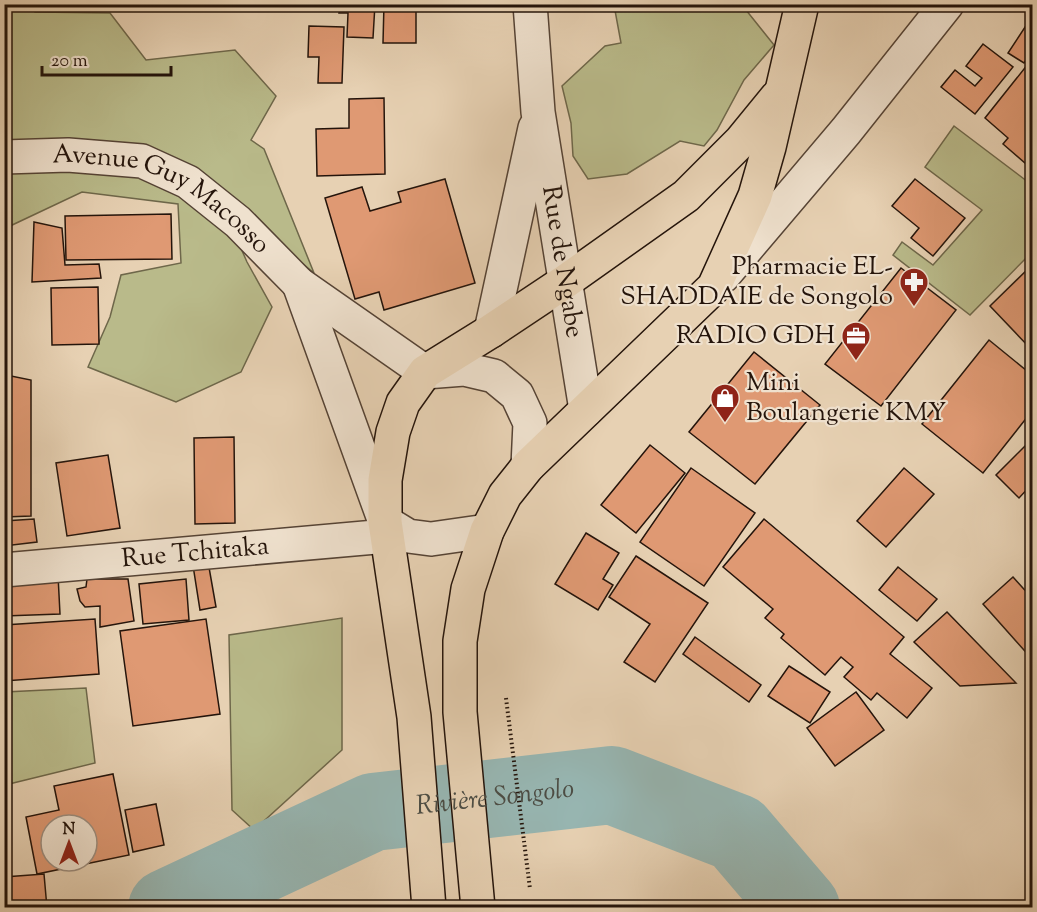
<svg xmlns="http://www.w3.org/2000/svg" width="1037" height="912" font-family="'Sorts Mill Goudy',serif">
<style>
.green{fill:#b9ba8a;stroke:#6e674a;stroke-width:1.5}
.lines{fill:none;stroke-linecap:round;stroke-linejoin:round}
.river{stroke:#97b6b2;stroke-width:78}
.building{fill:#df9973;stroke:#24140b;stroke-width:1.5;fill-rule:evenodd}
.minor-casing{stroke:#554335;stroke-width:36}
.highway-casing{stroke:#24140b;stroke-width:36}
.path{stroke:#24140b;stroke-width:4;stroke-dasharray:1.5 3;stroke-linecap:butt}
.minor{stroke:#efe1ce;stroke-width:33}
.highway{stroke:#e7d1b3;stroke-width:33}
.labels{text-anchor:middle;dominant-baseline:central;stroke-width:4.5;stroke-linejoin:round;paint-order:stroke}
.street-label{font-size:26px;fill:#24140b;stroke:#efe1ce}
.poi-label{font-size:26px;fill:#24140b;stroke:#efe1ce;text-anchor:end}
.water-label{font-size:27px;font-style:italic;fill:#4c4d45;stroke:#efe1ce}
</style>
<rect width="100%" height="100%" fill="#e7d1b3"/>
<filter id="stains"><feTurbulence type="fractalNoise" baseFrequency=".00333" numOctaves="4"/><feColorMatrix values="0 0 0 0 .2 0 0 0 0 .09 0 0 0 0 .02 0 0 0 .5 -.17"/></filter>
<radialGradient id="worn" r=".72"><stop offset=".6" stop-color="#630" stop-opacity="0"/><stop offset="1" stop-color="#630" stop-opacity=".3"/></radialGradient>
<g class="green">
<path d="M 5,5 L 30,5 L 35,12 L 110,13 L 146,60 L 235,50 L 276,96 L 251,140 L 264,149 L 314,273 L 250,221 L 236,237 L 247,262 L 272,307 L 241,372 L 176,402 L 88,367 L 110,317 L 121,275 L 181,263 L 178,204 L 82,192 L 10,226 L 5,222 Z"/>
<path d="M 614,5 L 742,5 L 774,45 L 744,80 L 717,130 L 704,146 L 680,141 L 627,174 L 588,179 L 573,156 L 571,123 L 562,86 L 605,46 L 621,43 Z"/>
<path d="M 954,126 L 1032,185 L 1032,252 L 970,315 L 893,255 L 902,242 L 933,265 L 982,210 L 925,167 Z"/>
<path d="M 342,618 L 342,750 L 254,830 L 232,810 L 229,635 Z"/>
<path d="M 86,688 L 95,763 L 5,785 L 5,692 Z"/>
</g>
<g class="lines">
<path class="river" id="s1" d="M 167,908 L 373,812 L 612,785 L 737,833 L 801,908"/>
</g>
<g class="building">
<path d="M 340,4 L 375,4 L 373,38 L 347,37 L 348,13 L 339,13 Z"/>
<path d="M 384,4 L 416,4 L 416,43 L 383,43 Z"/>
<path d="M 1029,21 L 1032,23 L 1032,51 L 1024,63 L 1008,53 Z"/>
<path d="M 309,26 L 344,27 L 342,83 L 318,83 L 319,57 L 308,57 Z"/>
<path d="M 983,44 L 1013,67 L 975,114 L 941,87 L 955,70 L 975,86 L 982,78 L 966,66 Z"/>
<path d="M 1032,59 L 1032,169 L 1003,144 L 1008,138 L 985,118 Z"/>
<path d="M 384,98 L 385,174 L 317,176 L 316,129 L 349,128 L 349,99 Z"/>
<path d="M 445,179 L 475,283 L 384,310 L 379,292 L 355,299 L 325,198 L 362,187 L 370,211 L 401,202 L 398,192 Z"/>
<path d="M 915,179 L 965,218 L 933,256 L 911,238 L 919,228 L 892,206 Z"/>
<path d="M 171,214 L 172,259 L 66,260 L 65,216 Z"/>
<path d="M 34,222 L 62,228 L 65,265 L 99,264 L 101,278 L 32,282 Z"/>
<path d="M 1032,265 L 1032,344 L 1029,347 L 990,306 Z"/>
<path d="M 901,268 L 956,310 L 881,406 L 825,364 Z"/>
<path d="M 98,287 L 99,344 L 52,345 L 51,288 Z"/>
<path d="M 989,340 L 1032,375 L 1032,411 L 983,473 L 922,424 Z"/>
<path d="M 754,352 L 820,405 L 755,484 L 689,432 Z"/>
<path d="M 6,375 L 31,380 L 31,516 L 4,517 Z"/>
<path d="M 234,437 L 235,523 L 195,524 L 194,438 Z"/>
<path d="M 1032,439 L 1032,484 L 1019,498 L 996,475 Z"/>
<path d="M 650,445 L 685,473 L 636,533 L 601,505 Z"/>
<path d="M 108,455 L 120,528 L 67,536 L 56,463 Z"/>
<path d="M 691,468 L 755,513 L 704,586 L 640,542 Z"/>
<path d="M 904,468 L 934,494 L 886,547 L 857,521 Z"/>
<path d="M 34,519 L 37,542 L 4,546 L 4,521 Z"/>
<path d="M 764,519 L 904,637 L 890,654 L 932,688 L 907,718 L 877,693 L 871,700 L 844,677 L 853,667 L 841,657 L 825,675 L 781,638 L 784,634 L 765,618 L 773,609 L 723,567 Z"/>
<path d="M 586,533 L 619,553 L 603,579 L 613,585 L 598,610 L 555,584 Z"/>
<path d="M 207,556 L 216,607 L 200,610 L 192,559 Z"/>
<path d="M 636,556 L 708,603 L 655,682 L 624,662 L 650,624 L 609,597 Z"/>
<path d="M 898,567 L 937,599 L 917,621 L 879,590 Z"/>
<path d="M 58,575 L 60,614 L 4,616 L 4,578 Z"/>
<path d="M 1013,577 L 1032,598 L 1032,659 L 983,604 Z"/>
<path d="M 87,579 L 128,579 L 134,621 L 100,627 L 100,606 L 85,607 L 80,601 L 77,589 L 86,587 Z"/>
<path d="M 186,579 L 189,620 L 143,624 L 139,584 Z"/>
<path d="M 947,612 L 1016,683 L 960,686 L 914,642 Z"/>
<path d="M 95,619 L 99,674 L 4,681 L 4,625 Z"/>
<path d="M 206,619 L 220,714 L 133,726 L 120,631 Z"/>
<path d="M 695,637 L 761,685 L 749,702 L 683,654 Z"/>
<path d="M 789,666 L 830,692 L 810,723 L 768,696 Z"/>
<path d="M 856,692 L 884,730 L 835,766 L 807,728 Z"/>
<path d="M 113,774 L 129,855 L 37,874 L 26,817 L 59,810 L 54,786 ZM 51,825 L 87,825 L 87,861 L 51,861 Z"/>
<path d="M 156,804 L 164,845 L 133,852 L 125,810 Z"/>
<path d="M 44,874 L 47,908 L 4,908 L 4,877 Z"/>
</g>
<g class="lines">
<g class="minor-casing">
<g id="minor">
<path id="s2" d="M 530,4 L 538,112 L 586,410"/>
<path id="s3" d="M 4,157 L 68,155 L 142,161 L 188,182 L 238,222 L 299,284 L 425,372 L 464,369 L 494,376 L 517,395 L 530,423 L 528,466"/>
<path d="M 723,276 L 846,131 L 947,4"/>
<path d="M 299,284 L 385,522 L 408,536 L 431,539 L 487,531"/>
<path d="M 491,331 L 535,128"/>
<path id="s4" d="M 4,570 L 387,536"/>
</g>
</g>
<g class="highway-casing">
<g id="highway">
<path d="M 429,908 L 414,717 L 385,522 L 385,480 L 393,432 L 403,403 L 425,372 L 491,331 L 566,281 L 686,196 L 741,141 L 777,97"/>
<path d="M 478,908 L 460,712 L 460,641 L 468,589 L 487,531 L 505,495 L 528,466 L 714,287 L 755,196 L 769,147 L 802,4"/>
</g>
</g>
<path class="path" d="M 506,698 L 530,889"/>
<use href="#minor" class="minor"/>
<use href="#highway" class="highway"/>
</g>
<defs>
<g id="pharmacy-pin" transform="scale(1.5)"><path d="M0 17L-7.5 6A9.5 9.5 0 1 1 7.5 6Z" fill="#8f2418" stroke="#efe1ce"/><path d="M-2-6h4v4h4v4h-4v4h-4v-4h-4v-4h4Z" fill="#fff"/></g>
<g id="office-pin" transform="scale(1.5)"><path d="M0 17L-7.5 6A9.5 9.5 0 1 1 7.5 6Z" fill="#8f2418" stroke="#efe1ce"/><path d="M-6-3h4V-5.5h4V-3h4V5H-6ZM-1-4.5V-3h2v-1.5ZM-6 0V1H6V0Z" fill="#fff"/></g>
<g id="shop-pin" transform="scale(1.5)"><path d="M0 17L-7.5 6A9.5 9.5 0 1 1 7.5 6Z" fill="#8f2418" stroke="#efe1ce"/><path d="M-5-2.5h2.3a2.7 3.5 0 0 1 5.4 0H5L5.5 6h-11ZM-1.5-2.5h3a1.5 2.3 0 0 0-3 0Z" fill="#fff"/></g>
</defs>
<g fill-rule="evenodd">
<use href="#pharmacy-pin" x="914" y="282"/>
<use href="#office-pin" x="856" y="336"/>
<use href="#shop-pin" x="725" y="398"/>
</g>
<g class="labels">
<g class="street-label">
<text stroke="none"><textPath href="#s3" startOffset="170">Avenue Guy Macosso</textPath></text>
<text stroke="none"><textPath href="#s2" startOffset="260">Rue de Ngabe</textPath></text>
<text stroke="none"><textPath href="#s4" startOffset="192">Rue Tchitaka</textPath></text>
</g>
<g class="poi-label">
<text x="893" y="267">Pharmacie EL-<tspan x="893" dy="30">SHADDAIE de Songolo</tspan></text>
<text x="835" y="336">RADIO GDH</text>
<text x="746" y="383" text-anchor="start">Mini<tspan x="746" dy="30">Boulangerie KMY</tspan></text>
</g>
<g class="water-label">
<text stroke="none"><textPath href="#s1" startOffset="350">Rivière Songolo</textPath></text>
</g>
</g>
<rect width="1037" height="912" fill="none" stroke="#e7d1b3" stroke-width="24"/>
<rect x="6" y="6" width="1025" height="900" fill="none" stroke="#24140b" stroke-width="3"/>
<rect x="12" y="12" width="1013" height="888" fill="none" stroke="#24140b" stroke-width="1.5"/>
<g transform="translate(69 843)"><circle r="28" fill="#efe1ce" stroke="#9e8f80" stroke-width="1.5"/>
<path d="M0-4.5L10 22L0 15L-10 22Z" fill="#8f2418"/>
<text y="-9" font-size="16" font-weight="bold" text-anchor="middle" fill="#24140b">N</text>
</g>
<path d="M42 66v9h129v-9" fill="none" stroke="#24140b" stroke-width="3"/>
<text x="51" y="66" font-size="18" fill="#24140b" stroke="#efe1ce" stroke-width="4.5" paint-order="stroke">20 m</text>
<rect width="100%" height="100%" filter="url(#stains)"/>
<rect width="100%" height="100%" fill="url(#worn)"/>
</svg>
